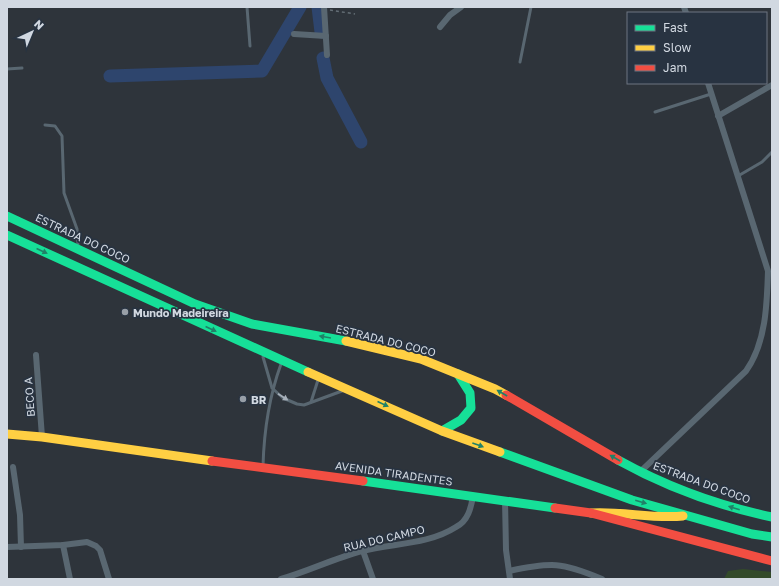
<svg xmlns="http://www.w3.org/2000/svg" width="779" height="586" font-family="'Golos Text',sans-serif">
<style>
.green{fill:#334a2a}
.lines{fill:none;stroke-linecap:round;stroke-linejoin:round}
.river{stroke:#2e456d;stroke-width:13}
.path{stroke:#646e76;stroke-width:1.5;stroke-dasharray:3 3;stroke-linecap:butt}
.lane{stroke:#596771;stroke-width:3}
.street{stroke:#596771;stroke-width:6}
.fast{stroke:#16e098;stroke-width:9}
.slow{stroke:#ffcf43;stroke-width:9}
.jam{stroke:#f24e42;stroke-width:9}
.oneway{fill:#208168}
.oneway2{fill:#a7b0ba}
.poi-dot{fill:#989fa7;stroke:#283341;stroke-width:1.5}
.labels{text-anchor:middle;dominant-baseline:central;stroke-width:3.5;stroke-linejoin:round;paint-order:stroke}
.street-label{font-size:11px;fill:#d1d8e1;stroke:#283341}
.poi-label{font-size:11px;font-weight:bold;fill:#d1d8e1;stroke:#283341;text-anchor:start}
</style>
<rect width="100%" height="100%" fill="#2e343b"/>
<path class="green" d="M 743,569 L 772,572 L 772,579 L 724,579 L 728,571 Z"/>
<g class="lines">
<g class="river">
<path d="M 318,7 L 321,32"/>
<path d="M 323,58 L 327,78 L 361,142"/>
<path d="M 110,76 L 262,71 L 300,7"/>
</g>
<path class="path" d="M 330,10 L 355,14"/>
<g class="lane">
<path d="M 247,7 L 250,46"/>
<path d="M 520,62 L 531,7"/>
<path d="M 7,69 L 22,68"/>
<path d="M 655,112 L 711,94"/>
<path d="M 45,125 L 55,126 L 62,136 L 64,193 L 77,229 L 78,245"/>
<path d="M 738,176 L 762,162 L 772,152"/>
<path d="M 263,357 L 272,388 L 283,398 L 297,404 L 304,405 L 342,391"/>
<path d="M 311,402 L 318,380"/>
<path d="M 263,466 C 264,430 269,397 281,364"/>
</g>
<g class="street">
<path d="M 324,7 L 327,55"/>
<path d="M 684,7 L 686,13"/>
<path d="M 440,27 L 450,15 L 461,7"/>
<path d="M 294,34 L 326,36"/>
<path d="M 718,116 L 772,85"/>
<path d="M 36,355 L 42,437"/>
<path d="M 13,467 L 20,515 L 21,547"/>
<path d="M 640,472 L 746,371 C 766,343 767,304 768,271 L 708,83"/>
<path d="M 505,500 L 506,550 L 510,579"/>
<path d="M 63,545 L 70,579"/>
<path d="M 7,547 L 63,545 L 87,542 L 96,546 L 100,550 L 109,579"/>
<path d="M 363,551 L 373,579"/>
<path d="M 509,571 C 552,562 561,562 602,579"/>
<path d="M 281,579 C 309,571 335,558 362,551 C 393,543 428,545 456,527 C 468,521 471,508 473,496"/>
</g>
<g class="fast">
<path d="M 7,216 L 195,304 L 252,324 L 346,341"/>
<path d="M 7,235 L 308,372"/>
<path d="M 442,431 L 461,420 L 471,408 L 470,393 L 458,374"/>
<path d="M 500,452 L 632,500 L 752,534 L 772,537"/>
<path d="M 618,460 C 665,486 719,506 772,517"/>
<path d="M 363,481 L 555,508"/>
</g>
<g class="slow">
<path d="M 346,341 L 421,359 L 495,389 L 506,395"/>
<path d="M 308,372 L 442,431 L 500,452"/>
<path d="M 7,434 L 42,437 L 212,461"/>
<path d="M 591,513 C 622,511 652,519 683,516"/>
</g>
<g class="jam">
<path d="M 506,395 L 618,460"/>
<path d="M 212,461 L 363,481"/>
<path d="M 555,508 L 591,513 L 772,561"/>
</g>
</g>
<defs><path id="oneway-solid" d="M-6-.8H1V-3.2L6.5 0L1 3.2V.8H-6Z"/></defs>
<g class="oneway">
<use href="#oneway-solid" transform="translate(42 251) rotate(25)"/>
<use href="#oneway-solid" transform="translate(211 329) rotate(25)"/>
<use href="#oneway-solid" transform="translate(325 337) rotate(-170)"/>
<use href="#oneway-solid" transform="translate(502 393) rotate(-150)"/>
<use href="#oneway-solid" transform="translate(383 404) rotate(24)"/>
<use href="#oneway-solid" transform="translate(478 445) rotate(20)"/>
<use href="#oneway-solid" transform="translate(615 458) rotate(-150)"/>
<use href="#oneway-solid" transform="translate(641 502) rotate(16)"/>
<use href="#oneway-solid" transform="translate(734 508) rotate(-162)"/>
</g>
<use class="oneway2" href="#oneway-solid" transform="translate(283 397) rotate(33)"/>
<g class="poi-dot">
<circle cx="125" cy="312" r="4"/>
<circle cx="243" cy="399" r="4"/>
</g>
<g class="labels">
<g class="street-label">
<text transform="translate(83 238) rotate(25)">ESTRADA DO COCO</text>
<text transform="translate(386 340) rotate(14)">ESTRADA DO COCO</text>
<text transform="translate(29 397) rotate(-94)">BECO A</text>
<text transform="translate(394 473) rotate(8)">AVENIDA TIRADENTES</text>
<text transform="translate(702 482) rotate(20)">ESTRADA DO COCO</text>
<text transform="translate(384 538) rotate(-13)">RUA DO CAMPO</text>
</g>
<g class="poi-label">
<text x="133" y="312">Mundo Madeireira</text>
<text x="251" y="399">BR</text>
</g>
</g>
<rect width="779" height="586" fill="none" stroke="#d1d8e1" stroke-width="16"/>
<rect x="627" y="12" width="140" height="72" fill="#283341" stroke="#6c7581"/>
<rect x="635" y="25" width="20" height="6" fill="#16e098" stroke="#6c7581"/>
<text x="663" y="32" font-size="12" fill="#d1d8e1">Fast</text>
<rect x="635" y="45" width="20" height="6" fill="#ffcf43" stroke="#6c7581"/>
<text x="663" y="52" font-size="12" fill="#d1d8e1">Slow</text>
<rect x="635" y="65" width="20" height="6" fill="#f24e42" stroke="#6c7581"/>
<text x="663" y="72" font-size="12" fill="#d1d8e1">Jam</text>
<g transform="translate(32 32) rotate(44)" stroke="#283341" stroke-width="3" paint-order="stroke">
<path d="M0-3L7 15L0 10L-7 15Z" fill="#d1d8e1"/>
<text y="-6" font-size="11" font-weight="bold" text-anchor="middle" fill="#d1d8e1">N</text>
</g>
</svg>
